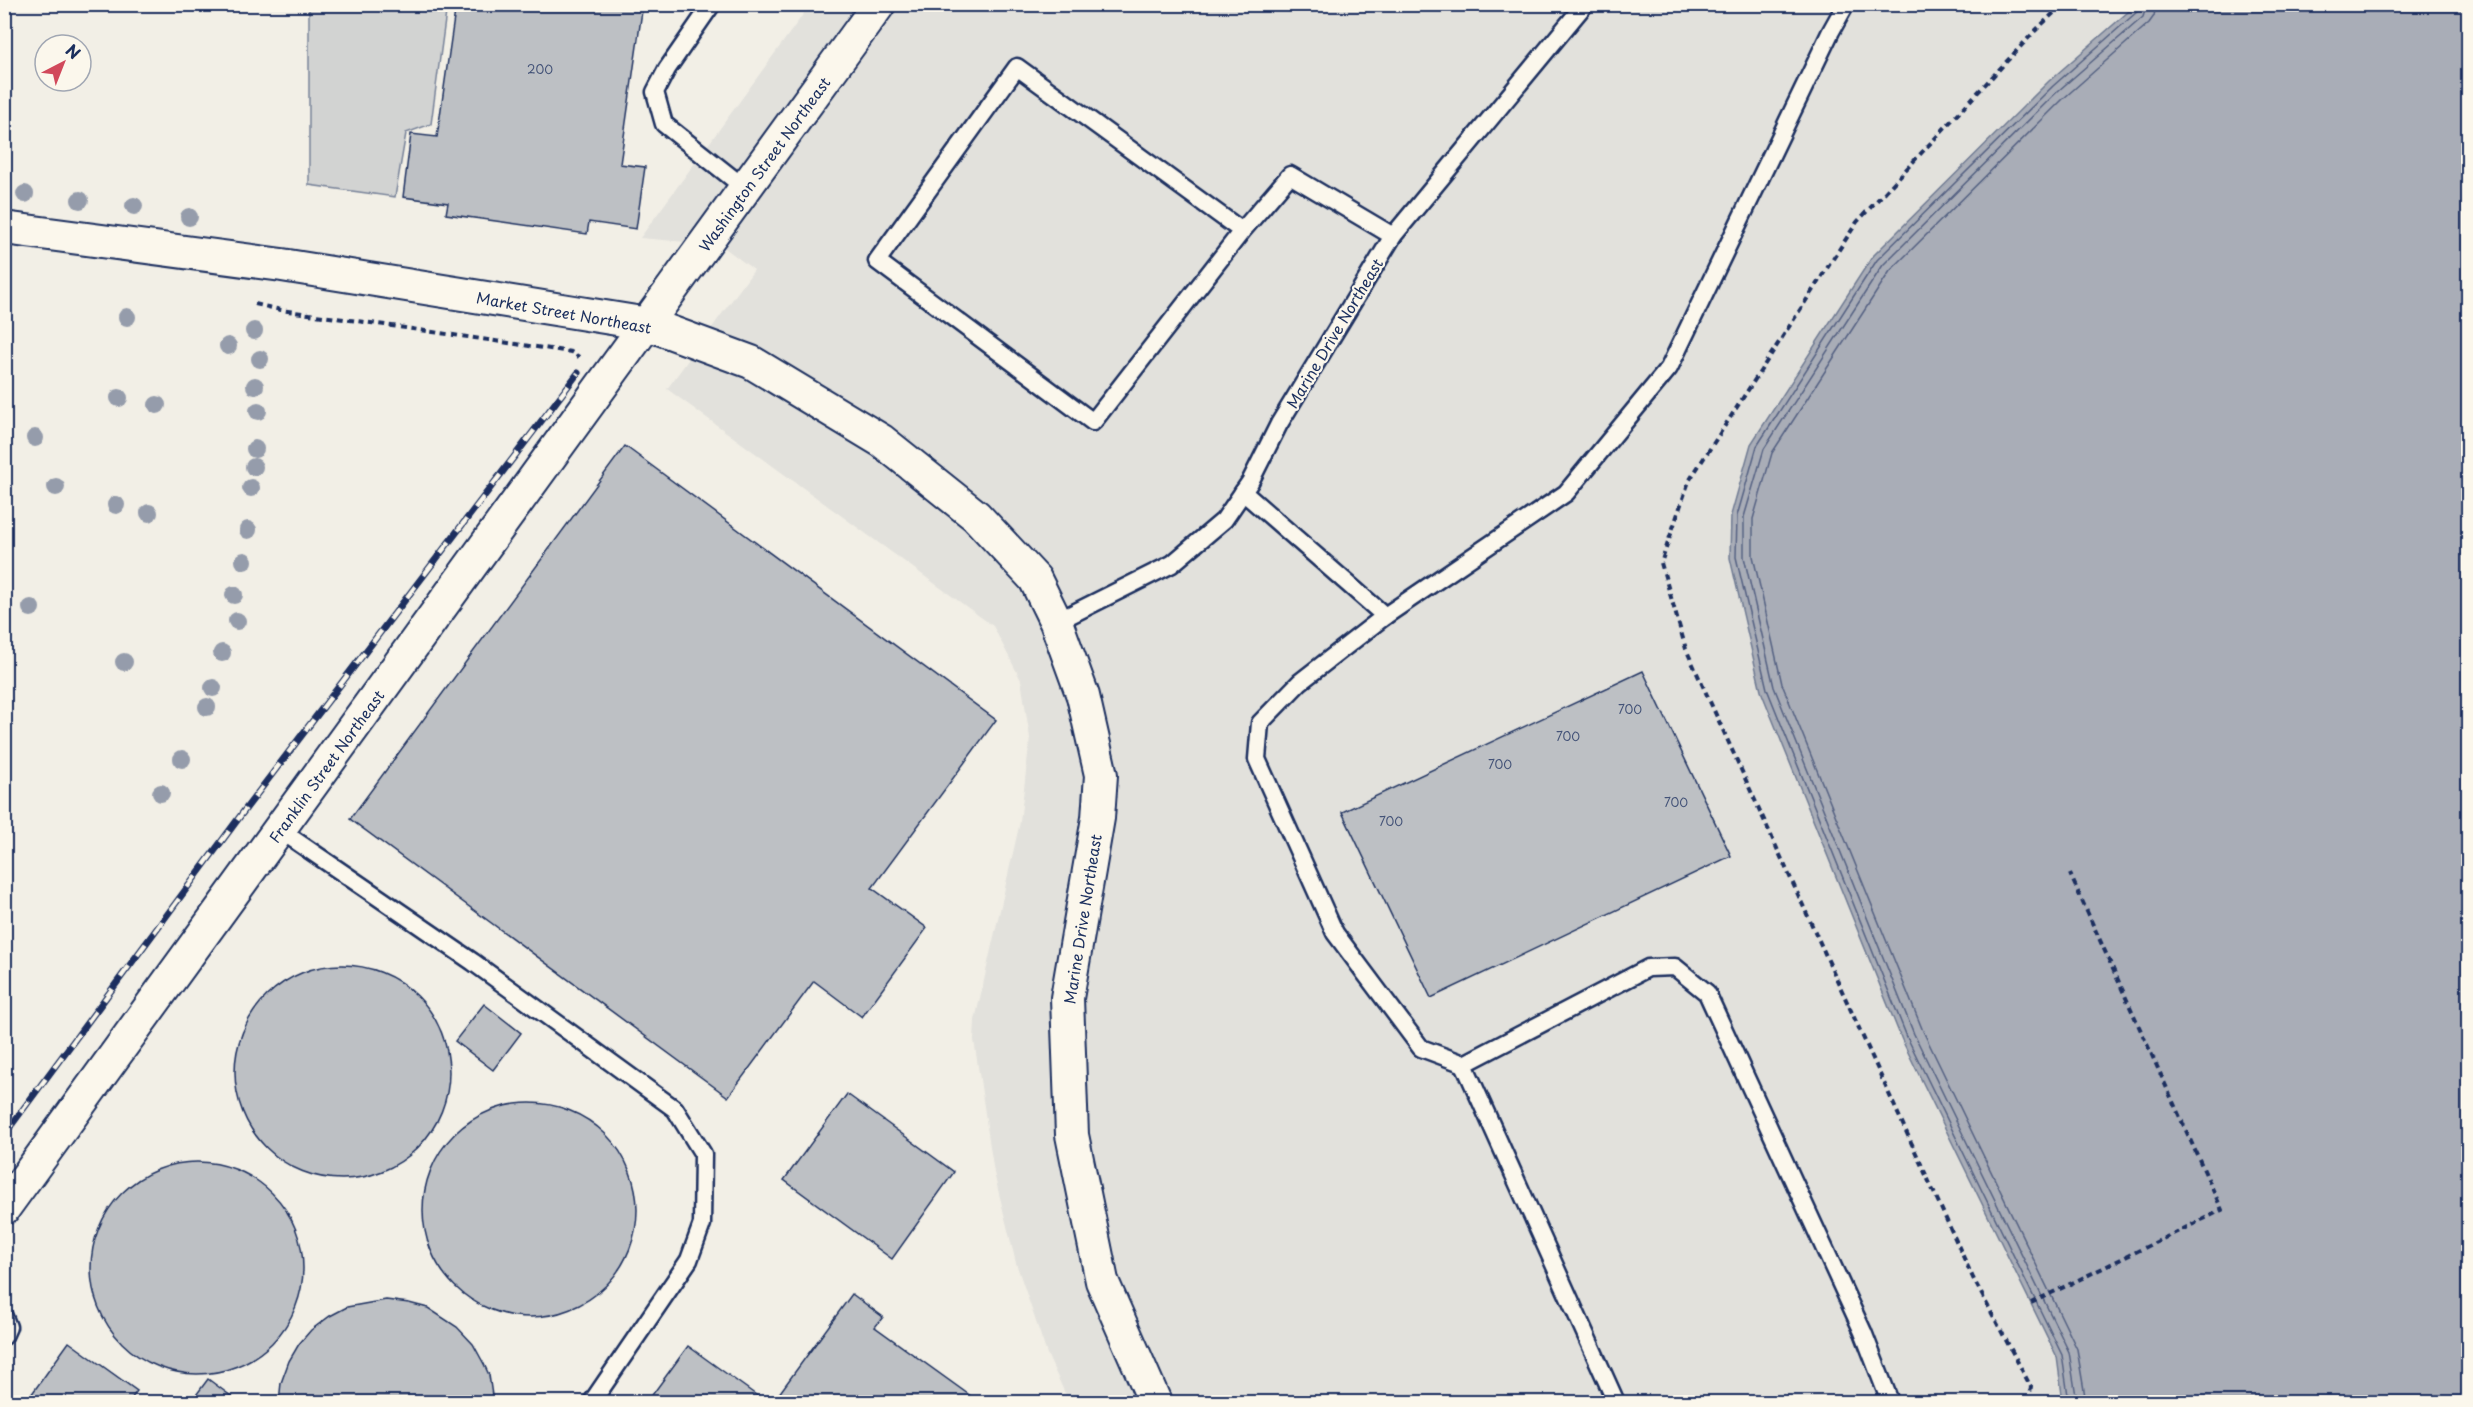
<svg xmlns="http://www.w3.org/2000/svg" width="2473" height="1407" font-family="'Playpen Sans',sans-serif">
<style>
.built{fill:#e2e1dc}
.green{fill:#d2d3d2;stroke:#768198;stroke-width:1.5}
.water{fill:#a9adb7;stroke:#707b93;stroke-width:1.5}
.lines{fill:none;stroke-linecap:round;stroke-linejoin:round}
.shore{stroke:#546182;stroke-width:1.5}
.building{fill:#bdc0c4;stroke:#1b2f5e;stroke-width:1.5}
.lane-casing{stroke:#1b2f5e;stroke-width:21}
.street-casing{stroke:#1b2f5e;stroke-width:36}
.path{stroke:#1b2f5e;stroke-width:4;stroke-dasharray:6 4.5;stroke-linecap:butt}
.lane{stroke:#fbf7ec;stroke-width:16}
.street{stroke:#fbf7ec;stroke-width:32}
.rail-casing{stroke:#1b2f5e;stroke-width:7}
.rail{stroke:#fbf7ec;stroke-width:4.5;stroke-dasharray:14;stroke-linecap:butt}
.tree{fill:#959cab}
.labels{text-anchor:middle;dominant-baseline:central;stroke-width:4.5;stroke-linejoin:round;paint-order:stroke}
.number-label{font-size:12px;fill:#445378}
.street-label{font-size:15px;fill:#1b2f5e;stroke:#fbf7ec}
</style>
<rect width="100%" height="100%" fill="#f2efe6"/>
<filter id="ink" filterUnits="userSpaceOnUse"><feTurbulence type="fractalNoise" baseFrequency=".0167" numOctaves="2"/><feDisplacementMap in="SourceGraphic" scale="12" xChannelSelector="R" yChannelSelector="G"/><feConvolveMatrix kernelMatrix="1 2 1 2 8 2 1 2 1" color-interpolation-filters="sRGB"/></filter>
<g filter="url(#ink)">
<path class="built" d="M 810,5 L 2136,5 L 2048,82 L 1873,256 L 1752,443 L 1730,515 L 1730,558 L 1760,689 L 1902,1040 L 2057,1357 L 2064,1402 L 1069,1402 L 1047,1354 L 1016,1263 L 994,1173 L 974,1040 L 975,1020 L 1020,822 L 1030,738 L 1021,680 L 993,626 L 667,389 L 754,270 L 721,245 L 640,238 Z"/>
<path class="green" d="M 309,5 L 447,5 L 431,124 L 406,133 L 395,197 L 309,185 Z"/>
<path class="water" d="M 2136,5 L 2468,5 L 2468,1402 L 2063,1402 L 2057,1357 L 1902,1040 L 1761,691 L 1730,558 L 1731,515 L 1751,444 L 1872,257 L 2049,81 Z"/>
<g class="lines">
<g class="shore">
<path d="M 2069,1402 L 2062,1355 L 1907,1037 L 1767,689 L 1736,557 L 1737,516 L 1757,446 L 1877,260 L 2053,86 L 2138,11 L 2140,4"/>
<path d="M 2077,1402 L 2069,1352 L 1914,1034 L 1774,687 L 1744,557 L 1744,517 L 1764,449 L 1883,265 L 2058,91 L 2143,17 L 2147,4"/>
<path d="M 2086,1402 L 2077,1349 L 1923,1031 L 1782,684 L 1753,556 L 1753,519 L 1772,453 L 1890,271 L 2064,98 L 2149,23 L 2154,16 L 2156,4"/>
</g>
</g>
<g class="building">
<path d="M 456,4 L 643,4 L 620,164 L 645,167 L 636,229 L 589,222 L 587,234 L 446,214 L 448,203 L 403,197 L 411,134 L 437,137 Z"/>
<path d="M 625,446 L 996,720 L 872,888 L 927,928 L 862,1017 L 814,981 L 728,1097 L 350,819 Z"/>
<path d="M 1643,671 L 1731,856 L 1431,998 L 1342,812 Z"/>
<circle cx="342" cy="1072" r="107"/>
<path d="M 484,1004 L 521,1033 L 493,1070 L 455,1041 Z"/>
<path d="M 847,1094 L 954,1172 L 892,1259 L 784,1180 Z"/>
<circle cx="530" cy="1210" r="107"/>
<circle cx="197" cy="1268" r="106"/>
<path d="M 852,1294 L 883,1317 L 875,1327 L 979,1402 L 773,1402 Z"/>
<path d="M 386,1300 L 409,1303 L 428,1308 L 457,1327 L 473,1344 L 484,1364 L 489,1375 L 493,1402 L 279,1402 L 281,1383 L 289,1361 L 299,1344 L 311,1330 L 330,1316 L 347,1307 Z"/>
<path d="M 69,1342 L 137,1391 L 129,1402 L 26,1402 Z"/>
<path d="M 688,1346 L 763,1400 L 761,1402 L 647,1402 Z"/>
<path d="M 208,1379 L 239,1402 L 191,1402 Z"/>
</g>
<g class="lines">
<g class="lane-casing">
<g id="lane">
<path d="M 712,4 L 667,69 L 655,92 L 664,124 L 746,189"/>
<path d="M 1846,4 L 1831,31 L 1669,368 L 1566,493 L 1385,616 L 1300,682 L 1260,723 L 1257,759 L 1335,933 L 1421,1048 L 1464,1064 L 1648,968 L 1675,967 L 1707,993 L 1863,1332 L 1889,1399 L 1886,1402"/>
<path d="M 1242,231 L 1017,67 L 877,261 L 1093,422 L 1242,231 L 1290,175 L 1393,236"/>
<path d="M 1243,492 L 1385,616"/>
<path d="M 1056,622 L 1172,564 L 1224,520 L 1250,482 L 1279,424 L 1393,236 L 1585,4"/>
<path d="M 280,830 L 473,962 L 675,1109 L 703,1154 L 702,1224 L 689,1260 L 592,1402"/>
<path d="M 1464,1064 L 1616,1402"/>
<path d="M 4,1317 L 8,1327 L 4,1336"/>
</g>
</g>
<g class="street-casing">
<g id="street">
<path d="M 4,228 L 282,265 L 648,324 L 751,362 L 882,441 L 976,516 L 1035,579 L 1056,622 L 1083,696 L 1101,775 L 1098,818 L 1067,998 L 1072,1135 L 1102,1281 L 1155,1402"/>
<path d="M 4,1208 L 879,4"/>
</g>
</g>
<g class="path">
<path d="M 255,304 L 281,310 L 571,352 L 579,357"/>
<path d="M 2031,1303 L 2222,1210 L 2070,874"/>
<path d="M 2029,1402 L 2031,1387 L 1973,1278 L 1686,649 L 1661,563 L 1689,481 L 1857,222 L 2035,31 L 2063,4"/>
</g>
<use href="#lane" class="lane"/>
<use href="#street" class="street"/>
<g class="rail-casing">
<path id="rail" d="M 4,1135 L 247,807 L 578,373"/>
</g>
<use href="#rail" class="rail"/>
</g>
<g class="tree">
<circle cx="25" cy="194" r="9"/>
<circle cx="80" cy="200" r="9"/>
<circle cx="134" cy="206" r="9"/>
<circle cx="189" cy="217" r="9"/>
<circle cx="127" cy="317" r="9"/>
<circle cx="254" cy="331" r="9"/>
<circle cx="228" cy="346" r="9"/>
<circle cx="260" cy="359" r="9"/>
<circle cx="255" cy="386" r="9"/>
<circle cx="119" cy="398" r="9"/>
<circle cx="157" cy="405" r="9"/>
<circle cx="258" cy="411" r="9"/>
<circle cx="35" cy="438" r="9"/>
<circle cx="255" cy="449" r="9"/>
<circle cx="254" cy="467" r="9"/>
<circle cx="56" cy="487" r="9"/>
<circle cx="251" cy="488" r="9"/>
<circle cx="116" cy="505" r="9"/>
<circle cx="149" cy="513" r="9"/>
<circle cx="248" cy="530" r="9"/>
<circle cx="244" cy="561" r="9"/>
<circle cx="234" cy="595" r="9"/>
<circle cx="31" cy="608" r="9"/>
<circle cx="237" cy="621" r="9"/>
<circle cx="222" cy="653" r="9"/>
<circle cx="124" cy="662" r="9"/>
<circle cx="213" cy="688" r="9"/>
<circle cx="207" cy="707" r="9"/>
<circle cx="182" cy="759" r="9"/>
<circle cx="161" cy="793" r="9"/>
</g>
</g>
<g class="labels">
<g class="number-label">
<text x="540" y="69">200</text>
<text x="1630" y="709">700</text>
<text x="1568" y="736">700</text>
<text x="1500" y="764">700</text>
<text x="1676" y="802">700</text>
<text x="1391" y="821">700</text>
</g>
<g class="street-label">
<text transform="translate(764 164) rotate(-54)">Washington Street Northeast</text>
<text transform="translate(564 312) rotate(10)">Market Street Northeast</text>
<text transform="translate(1334 333) rotate(-59)">Marine Drive Northeast</text>
<text transform="translate(326 766) rotate(-54)">Franklin Street Northeast</text>
<text transform="translate(1082 919) rotate(-81)">Marine Drive Northeast</text>
</g>
</g>
<rect width="2473" height="1407" fill="none" stroke="#fbf7ec" stroke-width="24"/>
<rect x="12" y="12" width="2449" height="1383" fill="none" stroke="#1b2f5e" stroke-width="2" filter="url(#ink)"/>
<g transform="translate(63 63) rotate(42)"><circle r="28" fill="#fbf7ec" stroke="#a1a7b3" stroke-width="1.5"/>
<path d="M0-4.5L10 22L0 15L-10 22Z" fill="#d1495b"/>
<text y="-9" font-size="16" font-weight="bold" text-anchor="middle" fill="#1b2f5e">N</text>
</g>
</svg>
